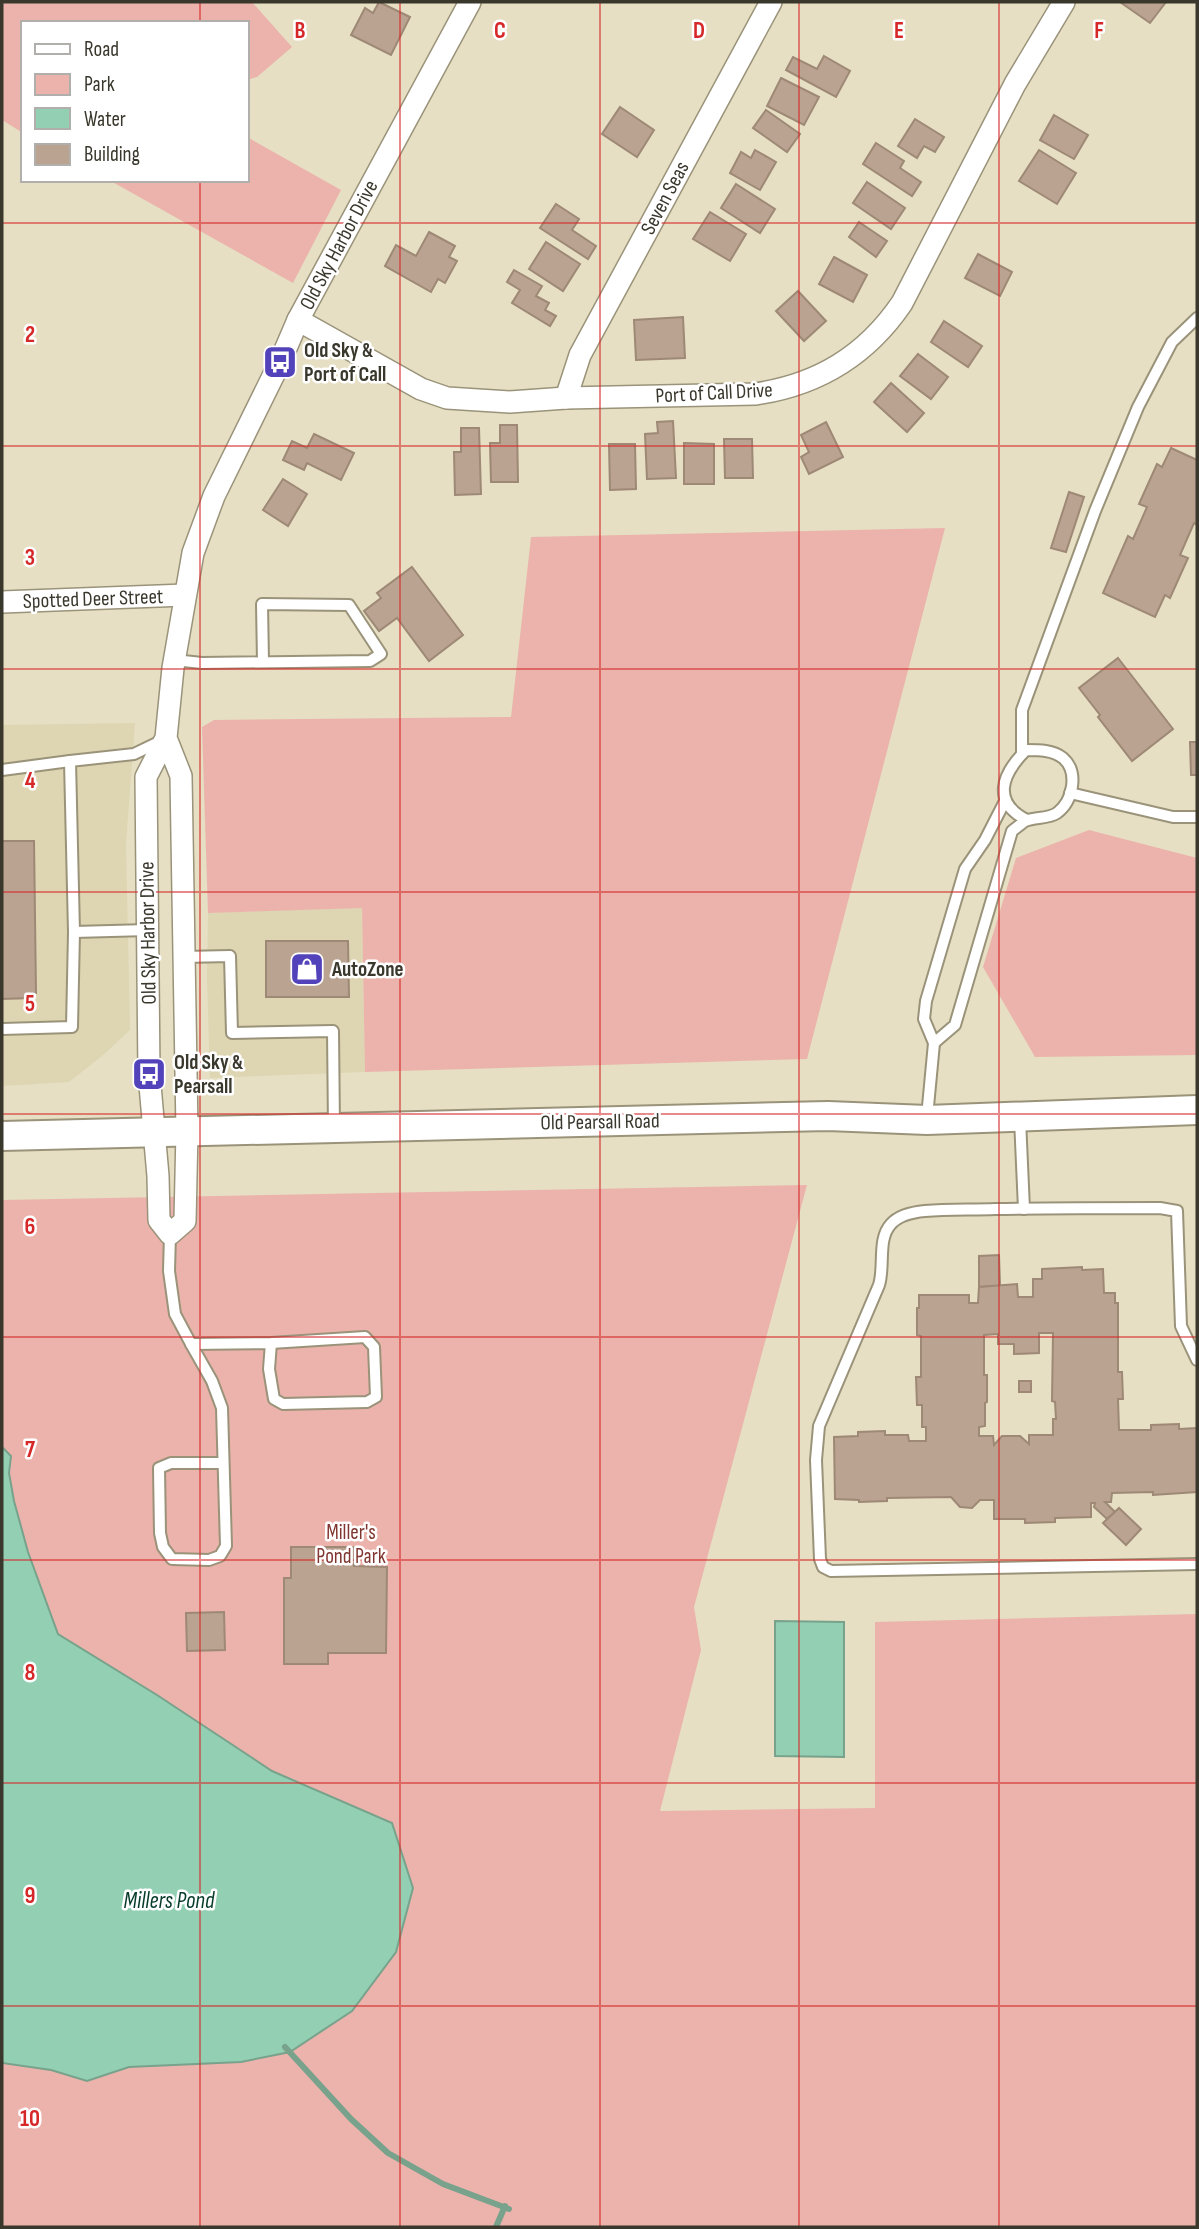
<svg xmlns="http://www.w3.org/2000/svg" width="1199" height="2229" font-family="'Sofia Sans Condensed',sans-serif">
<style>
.built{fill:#ded5b2}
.green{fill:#ebb3ac}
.water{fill:#92cfb3;stroke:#78a28b;stroke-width:2}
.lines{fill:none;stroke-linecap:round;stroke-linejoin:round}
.stream{stroke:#78a28b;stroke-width:6}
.building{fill:#baa391;stroke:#9e8876;stroke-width:2;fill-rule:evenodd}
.lane-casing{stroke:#9a937a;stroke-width:14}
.street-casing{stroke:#9a937a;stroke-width:24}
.secondary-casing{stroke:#9a937a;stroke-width:32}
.lane{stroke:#fff;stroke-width:10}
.street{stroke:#fff;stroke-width:21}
.secondary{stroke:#fff;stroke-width:28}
.grid{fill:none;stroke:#d62828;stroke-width:2;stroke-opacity:0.55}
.labels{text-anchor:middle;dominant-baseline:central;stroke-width:5;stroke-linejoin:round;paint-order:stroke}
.street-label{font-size:21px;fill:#3a382d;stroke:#fff}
.poi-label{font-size:21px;font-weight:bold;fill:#3a382d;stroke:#fff;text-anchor:start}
.park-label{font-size:21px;fill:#803631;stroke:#fff}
.water-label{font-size:23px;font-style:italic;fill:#083c2a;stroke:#fff}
.grid-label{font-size:23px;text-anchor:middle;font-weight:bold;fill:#d62828;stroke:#fff;stroke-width:5;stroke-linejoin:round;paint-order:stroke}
</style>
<rect width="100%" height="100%" fill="#e6dfc3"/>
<g class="built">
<path d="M 135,723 L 126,844 L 130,1030 L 102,1056 L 69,1082 L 2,1086 L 2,725 Z"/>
<path d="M 362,907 L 365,1072 L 210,1078 L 207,978 L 208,913 Z"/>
</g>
<g class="green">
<path d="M 2,2 L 252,2 L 292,47 L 257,77 L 247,80 L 247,23 L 23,23 L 23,133 L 2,120 Z"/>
<path d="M 247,137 L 341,190 L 293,283 L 109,180 L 247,180 Z"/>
<path d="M 945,528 L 807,1059 L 365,1072 L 362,908 L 208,913 L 202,727 L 214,720 L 511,717 L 531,537 Z"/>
<path d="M 1089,830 L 1197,858 L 1197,1055 L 1035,1057 L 983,967 L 1016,858 Z"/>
<path d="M 807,1185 L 694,1607 L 701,1650 L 660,1811 L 875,1808 L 875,1622 L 1197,1614 L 1197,2227 L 2,2227 L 2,1200 Z"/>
</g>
<g class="water">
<path d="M 2,1447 L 11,1456 L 9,1473 L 14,1501 L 28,1552 L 58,1634 L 157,1695 L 272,1771 L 392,1823 L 413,1888 L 396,1952 L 352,2011 L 290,2052 L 241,2062 L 129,2067 L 87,2081 L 51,2070 L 2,2063 Z"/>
<path d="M 775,1621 L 844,1622 L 844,1757 L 775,1756 Z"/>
</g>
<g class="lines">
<g class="stream">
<path d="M 285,2047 L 351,2119 L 388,2153 L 443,2184 L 509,2209"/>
<path d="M 496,2227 L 505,2206"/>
</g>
</g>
<g class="building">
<path d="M 379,2 L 410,17 L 391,55 L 351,35 L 365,8 L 373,13 Z"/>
<path d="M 1120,2 L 1166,2 L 1150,23 Z"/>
<path d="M 824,56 L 850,71 L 836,97 L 786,70 L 793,57 L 817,69 Z"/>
<path d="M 781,78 L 819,97 L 804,125 L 767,106 Z"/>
<path d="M 620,107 L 654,130 L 637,157 L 602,134 Z"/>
<path d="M 766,110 L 800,134 L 787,152 L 753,128 Z"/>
<path d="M 1054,115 L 1088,135 L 1074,159 L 1040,140 Z"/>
<path d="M 915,119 L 944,137 L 935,152 L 924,146 L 917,158 L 898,146 Z"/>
<path d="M 876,143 L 904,161 L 900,168 L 921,182 L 912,196 L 863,164 Z"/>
<path d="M 755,150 L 776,162 L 760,190 L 730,173 L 741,152 L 751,158 Z"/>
<path d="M 1039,150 L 1076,173 L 1057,204 L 1019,181 Z"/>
<path d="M 867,182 L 905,208 L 891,229 L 853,203 Z"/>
<path d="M 736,184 L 775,209 L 760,233 L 721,208 Z"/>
<path d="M 556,204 L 579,219 L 572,230 L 596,246 L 588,259 L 540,228 Z"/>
<path d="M 710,212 L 746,234 L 730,261 L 693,239 Z"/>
<path d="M 859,222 L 887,241 L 876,257 L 849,237 Z"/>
<path d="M 429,232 L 455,246 L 449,257 L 457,261 L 445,283 L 438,279 L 431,292 L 385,266 L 396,245 L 416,256 Z"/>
<path d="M 546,242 L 580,264 L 563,291 L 529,269 Z"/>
<path d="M 978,254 L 1012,272 L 1000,296 L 965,278 Z"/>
<path d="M 834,257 L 867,275 L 853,302 L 819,284 Z"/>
<path d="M 514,270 L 542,286 L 536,296 L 549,303 L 545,310 L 556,316 L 550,326 L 512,303 L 520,290 L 507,282 Z"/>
<path d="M 798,291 L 826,321 L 804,341 L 776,311 Z"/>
<path d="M 683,317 L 685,358 L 636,360 L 634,320 Z"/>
<path d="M 944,321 L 982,346 L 968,367 L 931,342 Z"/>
<path d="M 918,354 L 948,377 L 931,399 L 900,376 Z"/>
<path d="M 891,383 L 924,413 L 907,432 L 874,402 Z"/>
<path d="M 673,421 L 676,478 L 647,479 L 645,434 L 658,433 L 657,422 Z"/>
<path d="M 826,422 L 843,457 L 809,474 L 801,457 L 809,452 L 801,435 Z"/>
<path d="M 500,425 L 517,425 L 518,482 L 491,482 L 490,443 L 500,443 Z"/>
<path d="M 461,428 L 479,428 L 481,494 L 455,495 L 454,452 L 461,452 Z"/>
<path d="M 314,434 L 354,453 L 341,480 L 307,463 L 304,470 L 283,460 L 292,441 L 307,448 Z"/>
<path d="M 724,439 L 752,439 L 753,478 L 725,478 Z"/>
<path d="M 684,443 L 714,444 L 714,484 L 684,484 Z"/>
<path d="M 609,444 L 635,444 L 636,489 L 610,490 Z"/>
<path d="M 1171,448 L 1197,460 L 1197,525 L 1194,523 L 1180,555 L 1188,558 L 1170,598 L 1165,595 L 1155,617 L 1103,593 L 1128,536 L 1133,539 L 1147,507 L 1139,504 L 1157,464 L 1162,467 Z"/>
<path d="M 283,479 L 307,494 L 288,526 L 263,510 Z"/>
<path d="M 1069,492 L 1084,497 L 1066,552 L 1051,548 Z"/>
<path d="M 412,567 L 463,635 L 429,661 L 397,618 L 379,631 L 364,611 L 381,598 L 377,593 Z"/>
<path d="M 1118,658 L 1173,729 L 1132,761 L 1098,717 L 1100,715 L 1079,688 Z"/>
<path d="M 1190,742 L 1197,742 L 1197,775 L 1191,775 Z"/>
<path d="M 2,841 L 34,841 L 36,993 L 32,993 L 32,998 L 2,999 Z"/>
<path d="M 266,941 L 348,941 L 349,997 L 266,997 Z"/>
<path d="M 999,1255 L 1000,1286 L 979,1287 L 979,1256 Z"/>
<path d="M 1082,1267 L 1082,1270 L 1103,1269 L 1104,1293 L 1115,1293 L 1115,1303 L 1118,1303 L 1118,1372 L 1122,1372 L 1123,1399 L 1118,1399 L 1119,1430 L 1151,1430 L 1151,1425 L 1179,1424 L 1179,1429 L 1197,1428 L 1197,1492 L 1153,1495 L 1153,1492 L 1112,1493 L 1111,1502 L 1105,1502 L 1115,1512 L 1107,1519 L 1094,1507 L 1095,1503 L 1091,1503 L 1091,1517 L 1055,1518 L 1055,1522 L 1025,1523 L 1025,1519 L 994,1519 L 994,1500 L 980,1500 L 972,1508 L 960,1507 L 951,1497 L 887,1498 L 887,1501 L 859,1502 L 859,1500 L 835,1499 L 834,1437 L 858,1436 L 858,1432 L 885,1431 L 885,1435 L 908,1435 L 909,1441 L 926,1441 L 926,1427 L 922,1427 L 922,1405 L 917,1405 L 916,1377 L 921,1377 L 921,1336 L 917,1335 L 917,1308 L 919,1308 L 919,1295 L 969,1295 L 969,1303 L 978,1303 L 979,1287 L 1017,1284 L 1018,1297 L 1033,1297 L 1033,1279 L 1042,1279 L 1042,1269 ZM 1039,1333 L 1053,1333 L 1052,1401 L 1055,1402 L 1056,1419 L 1053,1419 L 1053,1435 L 1029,1435 L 1029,1444 L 1020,1436 L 1002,1436 L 994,1445 L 993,1436 L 979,1436 L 979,1427 L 985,1426 L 985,1403 L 987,1402 L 987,1375 L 984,1375 L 984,1335 L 998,1334 L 998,1344 L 1014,1344 L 1014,1354 L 1039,1353 Z"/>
<rect x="1019" y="1381" width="12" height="11"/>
<path d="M 1119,1508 L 1141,1529 L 1126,1545 L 1103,1523 Z"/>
<path d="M 291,1547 L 354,1547 L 354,1566 L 387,1567 L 386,1653 L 328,1653 L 328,1664 L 284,1664 L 284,1578 L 291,1578 Z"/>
<path d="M 224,1612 L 225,1650 L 187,1651 L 186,1613 Z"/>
</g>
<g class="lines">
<g class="lane-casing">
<g id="lane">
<path d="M 174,660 L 202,663 L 370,661 L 381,654 L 349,605 L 262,604 L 263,662"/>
<path d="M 1022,754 L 1022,710 L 1095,511 L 1138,407 L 1172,342 L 1197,318"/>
<path d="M 2,770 L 70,761"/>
<path d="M 1070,793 L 1173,817 L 1197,817"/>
<path d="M 74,932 L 148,930"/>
<path d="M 184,957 L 230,956 L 232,1033 L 333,1031 L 334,1128"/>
<path d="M 2,1029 L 72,1027 L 74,932 L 70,761 L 134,754 L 161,741"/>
<path d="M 934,1043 L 955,1025 L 1012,831 C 1016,828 1021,824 1025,821 C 1035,817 1048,819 1057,813 C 1073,801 1079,772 1063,758 C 1053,750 1039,750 1026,750 C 1002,774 991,802 1027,820"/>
<path d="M 927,1117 L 934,1043 L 924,1019 L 926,1001 L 965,869 L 985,840 L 1005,801"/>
<path d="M 1020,1119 L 1024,1209"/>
<path d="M 170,1234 L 169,1271 L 175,1314 L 191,1344 L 271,1343 L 365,1337 L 374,1347 L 376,1397 L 367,1402 L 283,1404 L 274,1399 L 269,1369 L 271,1343"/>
<path d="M 191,1344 L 212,1381 L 222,1408 L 226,1546 L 220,1556 L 209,1560 L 172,1559 L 163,1547 L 160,1533 L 159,1468 L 171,1463 L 223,1463"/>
<path d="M 1197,1360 L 1181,1326 L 1177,1211 L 1160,1208 C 1105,1208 1050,1208 995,1209 C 972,1210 948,1209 925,1211 C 914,1212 899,1215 891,1224 C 877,1239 885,1266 879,1285 L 819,1426 L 816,1460 L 820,1559 L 823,1567 L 831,1571 L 1197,1564"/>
</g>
</g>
<g class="street-casing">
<g id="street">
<path d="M 298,320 L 421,389 L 447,398 L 510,402 L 566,398 L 755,394 C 818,385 866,356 902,303 L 1015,84 L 1064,2"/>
<path d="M 566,398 L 580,355 L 771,2"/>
<path d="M 2,602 L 185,595"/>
<path d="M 166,738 L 181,776 L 187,1131 L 185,1221 L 170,1234 L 159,1220 L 158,1176 L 149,1074 L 146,777 L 166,738 L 173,668 L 193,553 L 214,496 L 280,362 L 298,320 L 470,2"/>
</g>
</g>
<g class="secondary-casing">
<path id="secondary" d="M 2,1136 L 828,1116 L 927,1120 L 1197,1110"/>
</g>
<use href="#lane" class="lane"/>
<use href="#street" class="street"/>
<use href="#secondary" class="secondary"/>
</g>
<path class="grid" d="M 200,2 L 200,23M 400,2 L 400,2227M 600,2 L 600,2227M 799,2 L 799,2227M 999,2 L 999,2227M 200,180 L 200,2227M 2,223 L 1197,223M 2,446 L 1197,446M 2,669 L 1197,669M 2,892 L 1197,892M 2,1114 L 1197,1114M 2,1337 L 1197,1337M 2,1560 L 1197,1560M 2,1783 L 1197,1783M 2,2006 L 1197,2006"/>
<defs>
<g id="bus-square" transform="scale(1.75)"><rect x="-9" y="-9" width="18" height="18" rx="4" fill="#5343ba" stroke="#fff"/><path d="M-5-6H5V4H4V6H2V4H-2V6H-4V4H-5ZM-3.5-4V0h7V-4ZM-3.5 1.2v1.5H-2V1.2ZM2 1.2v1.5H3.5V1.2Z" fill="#fff"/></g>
<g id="shop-square" transform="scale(1.75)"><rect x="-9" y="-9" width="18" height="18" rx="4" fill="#5343ba" stroke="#fff"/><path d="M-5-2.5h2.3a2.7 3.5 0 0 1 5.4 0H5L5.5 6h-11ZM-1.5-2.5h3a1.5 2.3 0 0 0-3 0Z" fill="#fff"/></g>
</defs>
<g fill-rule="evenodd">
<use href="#bus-square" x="280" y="362"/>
<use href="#shop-square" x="307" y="969"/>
<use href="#bus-square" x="149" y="1074"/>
</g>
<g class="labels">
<g class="street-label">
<text transform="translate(665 198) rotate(-62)">Seven Seas</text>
<text transform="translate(339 245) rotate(-62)">Old Sky Harbor Drive</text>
<text transform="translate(714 393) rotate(-3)">Port of Call Drive</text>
<text transform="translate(93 599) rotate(-2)">Spotted Deer Street</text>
<text transform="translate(148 933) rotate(-91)">Old Sky Harbor Drive</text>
<text transform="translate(600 1122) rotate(-1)">Old Pearsall Road</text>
</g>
<g class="poi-label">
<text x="304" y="350">Old Sky &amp;<tspan x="304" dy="24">Port of Call</tspan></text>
<text x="332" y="969">AutoZone</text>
<text x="174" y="1062">Old Sky &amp;<tspan x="174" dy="24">Pearsall</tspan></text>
</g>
<g class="park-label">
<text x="351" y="1532">Miller's<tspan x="351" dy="24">Pond Park</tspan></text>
</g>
<g class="water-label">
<text x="169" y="1901">Millers Pond</text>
</g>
</g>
<g class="grid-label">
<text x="300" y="38">B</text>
<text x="500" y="38">C</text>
<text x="699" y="38">D</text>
<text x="899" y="38">E</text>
<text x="1099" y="38">F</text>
<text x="30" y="342">2</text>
<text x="30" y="565">3</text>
<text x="30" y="788">4</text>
<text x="30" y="1011">5</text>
<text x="30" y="1234">6</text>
<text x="30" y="1457">7</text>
<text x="30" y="1680">8</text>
<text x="30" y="1903">9</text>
<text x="30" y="2126">10</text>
</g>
<rect width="1199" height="2229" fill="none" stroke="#3a382d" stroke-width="7"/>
<rect x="21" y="21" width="228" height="161" fill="#ffffff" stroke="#b0afab" stroke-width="2"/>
<rect x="35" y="44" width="35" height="10" fill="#ffffff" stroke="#b0afab" stroke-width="2"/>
<text x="84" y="56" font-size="21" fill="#3a382d">Road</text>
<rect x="35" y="74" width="35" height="21" fill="#ebb3ac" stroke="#b0afab" stroke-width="2"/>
<text x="84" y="91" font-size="21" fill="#3a382d">Park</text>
<rect x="35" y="108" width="35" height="21" fill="#92cfb3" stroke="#b0afab" stroke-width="2"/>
<text x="84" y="126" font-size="21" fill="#3a382d">Water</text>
<rect x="35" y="144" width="35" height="21" fill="#baa391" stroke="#b0afab" stroke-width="2"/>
<text x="84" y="161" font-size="21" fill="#3a382d">Building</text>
</svg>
